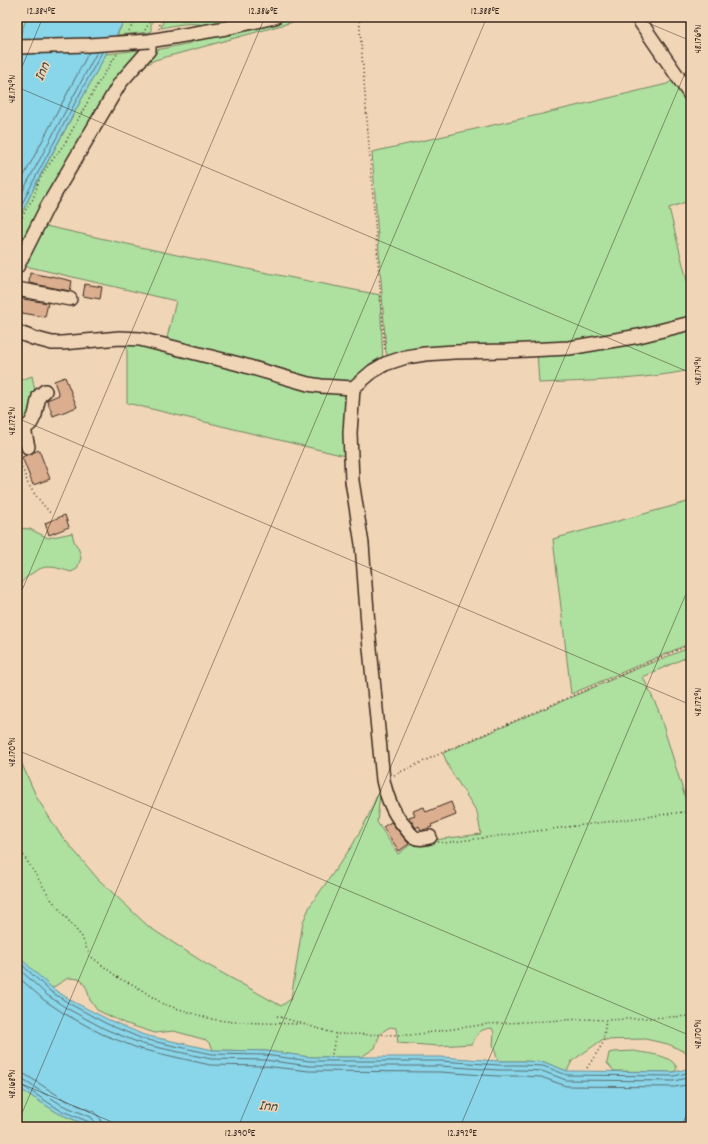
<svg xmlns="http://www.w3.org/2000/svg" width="708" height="1144" font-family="Dekko,sans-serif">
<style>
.green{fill:#aee0a0;stroke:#74855f}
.water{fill:#89d5e9;stroke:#6a9198}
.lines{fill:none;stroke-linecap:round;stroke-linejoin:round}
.shore{stroke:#5a6e6f;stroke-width:1}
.building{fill:#daae8f;stroke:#3b2a1e}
.minor-casing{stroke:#3b2a1e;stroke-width:16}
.path{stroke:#3b2a1e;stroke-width:1.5;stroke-dasharray:1 3;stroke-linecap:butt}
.minor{stroke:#f0d5b7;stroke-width:13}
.minor-bridge-casing{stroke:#3b2a1e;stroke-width:16;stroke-linecap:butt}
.minor-bridge{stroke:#f0d5b7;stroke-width:13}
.ticks{fill:none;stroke:#3b2a1e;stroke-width:1;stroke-opacity:0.45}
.labels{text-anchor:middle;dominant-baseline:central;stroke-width:3;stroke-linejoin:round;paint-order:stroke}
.water-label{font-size:15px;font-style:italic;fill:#47443c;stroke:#f0d5b7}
.neatline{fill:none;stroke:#3b2a1e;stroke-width:1.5}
.ticks-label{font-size:10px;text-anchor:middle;fill:#3b2a1e}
</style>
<rect width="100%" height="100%" fill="#f0d5b7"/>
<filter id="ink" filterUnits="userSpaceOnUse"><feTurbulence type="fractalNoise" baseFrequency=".025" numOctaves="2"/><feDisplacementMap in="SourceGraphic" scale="8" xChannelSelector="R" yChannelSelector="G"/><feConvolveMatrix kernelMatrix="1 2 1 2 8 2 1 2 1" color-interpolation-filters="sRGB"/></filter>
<g filter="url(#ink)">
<g class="green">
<path d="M 17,17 L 27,17 L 17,44 Z"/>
<path d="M 126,17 L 155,17 L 151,25 L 151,32 L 117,35 Z"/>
<path d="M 215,17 L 252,17 L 207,26 C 191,21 176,25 161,28 L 163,21 L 207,19 Z"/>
<path d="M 292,17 L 311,17 L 155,60 L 143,66 L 145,56 L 156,50 L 191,43 L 201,37 L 229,32 Z"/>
<path d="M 140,50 L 17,262 L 17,223 L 36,184 L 106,54 Z"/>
<path d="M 675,79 L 691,102 L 691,200 L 669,208 L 691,297 L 691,320 L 610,339 L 388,357 L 386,352 L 372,152 L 538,115 L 667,84 Z"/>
<path d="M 41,225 L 186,257 L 380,295 L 383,363 L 350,383 L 325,384 L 166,342 L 176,301 L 21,265 Z"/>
<path d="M 691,328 L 691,370 C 641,380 590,381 539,383 L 537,352 Z"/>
<path d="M 127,340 L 347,392 L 349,457 L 127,403 Z"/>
<path d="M 32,376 L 35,391 L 31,416 L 17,426 L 17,379 L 21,380 Z"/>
<path d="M 691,501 L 691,643 L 571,694 L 553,539 Z"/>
<path d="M 17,528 L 30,529 L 48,538 L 72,533 L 74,541 L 79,550 L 81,558 L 77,569 L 71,572 C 64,570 57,567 49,567 C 38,566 24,579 17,587 Z"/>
<path d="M 691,647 L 691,655 L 643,677 L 658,709 L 688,807 L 691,806 L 691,1055 L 668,1044 L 645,1039 L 602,1040 L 572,1061 L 567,1071 L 544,1062 L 522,1061 L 498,1061 L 493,1045 L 494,1033 L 492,1028 C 479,1029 477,1034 472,1044 L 438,1046 L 398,1043 L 396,1028 L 390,1027 C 379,1033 379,1036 375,1048 L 361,1057 L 310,1057 L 266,1051 L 213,1050 L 211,1045 L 206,1040 L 174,1031 L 155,1033 L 124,1023 L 97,1010 L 90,1000 L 87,989 L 81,979 L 68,978 L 52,988 L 30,968 L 17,955 L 17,753 L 37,798 L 60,834 L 97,878 L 149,927 L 206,964 L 281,1006 L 291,999 L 303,922 L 310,906 L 352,846 L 368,817 L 381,785 L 377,822 L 398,854 L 411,844 L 442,839 L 481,834 L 477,812 L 449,768 L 443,753 L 636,669 Z"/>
<path d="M 634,1051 C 647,1054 671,1054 677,1068 L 674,1072 L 614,1071 L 607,1063 L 609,1053 L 613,1052 Z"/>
<path d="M 17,1087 L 58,1113 L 91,1127 L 17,1127 Z"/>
</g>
<g class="water">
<path d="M 27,17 L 126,17 L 36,183 L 17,223 L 17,44 Z"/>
<path d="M 17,955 L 52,988 L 72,1001 L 109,1020 L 144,1035 L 213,1050 L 266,1051 L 310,1057 L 441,1057 L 498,1061 L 522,1061 L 544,1062 L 567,1071 L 674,1072 L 691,1068 L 691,1127 L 91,1127 L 58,1113 L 17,1087 Z"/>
</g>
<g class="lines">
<g class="shore">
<path d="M 17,189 L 89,52"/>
<path d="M 17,202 L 97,52"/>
<path d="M 17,214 L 33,182 L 102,52"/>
<path d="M 17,960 L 50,991 L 70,1004 L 107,1024 L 143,1039 L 212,1054 L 265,1055 L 310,1061 L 441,1061 L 498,1065 L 522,1065 L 543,1066 L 567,1075 L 674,1076 L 691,1072"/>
<path d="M 17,967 L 47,995 L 68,1009 L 105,1029 L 142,1044 L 211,1059 L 265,1060 L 309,1066 L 440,1066 L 498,1070 L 522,1070 L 542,1071 L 566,1080 L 674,1081 L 691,1077"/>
<path d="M 17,976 L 44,1000 L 65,1014 L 102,1034 L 140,1049 L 210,1065 L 264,1066 L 309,1071 L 440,1072 L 498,1076 L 521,1076 L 541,1077 L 566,1086 L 675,1087 L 691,1084"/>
<path d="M 17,1073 L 26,1075 L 65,1100 L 94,1112 L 101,1119 L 102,1127"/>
<path d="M 17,1079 L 23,1080 L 62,1105 L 91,1117 L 95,1122 L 96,1127"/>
<path d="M 17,1084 L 21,1085 L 60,1110 L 89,1122 L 91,1124 L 91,1127"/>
</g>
</g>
<g class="building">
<path d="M 30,273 L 51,277 L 51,276 L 72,281 L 70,291 L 29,283 Z"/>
<path d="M 85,284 L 102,287 L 100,299 L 83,296 Z"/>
<path d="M 17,298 L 48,303 L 45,317 L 17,312 Z"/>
<path d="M 65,377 L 77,407 L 53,416 L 47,400 L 59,395 L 54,381 Z"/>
<path d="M 39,450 L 50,479 L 33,485 L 22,457 Z"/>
<path d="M 65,515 L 69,527 L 49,535 L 45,523 Z"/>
<path d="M 451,802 L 456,815 L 431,825 L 432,827 L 423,830 L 421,831 L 419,826 L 416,828 L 409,817 L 415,815 L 413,811 L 424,807 L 426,812 Z"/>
<path d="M 391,822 L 409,844 L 399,851 L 383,827 Z"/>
</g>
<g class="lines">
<g class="minor-casing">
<g id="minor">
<path d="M 637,17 L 691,96"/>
<path d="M 17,267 L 47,207 L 120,83 L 149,50 L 149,41 L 226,28 L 275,17"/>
<path d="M 17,289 L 70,299"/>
<path d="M 17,332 L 33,338 L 52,343 L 62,343 L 120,338 L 140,339 L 239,364 L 308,384 L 321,386 L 353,388 L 373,371 L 385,364 L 406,357 L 425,354 L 454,352 L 507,351 L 569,348 L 639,336 L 691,323"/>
<path d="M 353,388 L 350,433 L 352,481 L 362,544 L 369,638 L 383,780 C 387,799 393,814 406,828 C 408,831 411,835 414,837 C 419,840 425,838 430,837"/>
<path d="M 24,429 L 28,447"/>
<path d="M 17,430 L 24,429 L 31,423 L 35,415 L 39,396 L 45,391"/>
</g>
</g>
<g class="path">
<path d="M 359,17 L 385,352"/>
<path d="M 159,29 L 161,17"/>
<path d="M 145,30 L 153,17"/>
<path d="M 129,31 L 137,17"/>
<path d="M 17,228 L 27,207 L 33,199 L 39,181 L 45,170 L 65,143 L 97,85 L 117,54"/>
<path d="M 17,457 L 22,467 L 28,484 L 36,496 L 51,514"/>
<path d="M 394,775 L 448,750 L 691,644"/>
<path d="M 438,842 L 444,843 L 691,811"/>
<path d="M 17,845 L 51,899 L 82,937 L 89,955 L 120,979 L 134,985 L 163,1004 L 211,1019 L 233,1022 L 299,1024"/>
<path d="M 277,1016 L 336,1034 L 412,1035 L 488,1024 L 583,1019 L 606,1020 L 691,1016"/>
<path d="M 331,1058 L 336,1034"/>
<path d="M 587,1068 L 603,1043 L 606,1020"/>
</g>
<use href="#minor" class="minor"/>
<g class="minor-bridge-casing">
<path id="minor-bridge" d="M 17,47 L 89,45 L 149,41"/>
</g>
<use href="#minor-bridge" class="minor-bridge"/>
</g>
</g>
<path class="ticks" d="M 634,17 L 691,41M 17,79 L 43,17M 17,87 L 691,373M 17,418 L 691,705M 17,602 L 265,17M 17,750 L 691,1036M 17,1082 L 124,1127M 17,1125 L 487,17M 238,1127 L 691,59M 460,1127 L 691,582M 681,1127 L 691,1105"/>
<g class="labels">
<g class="water-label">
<text transform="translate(43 72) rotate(-68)">Inn</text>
<text transform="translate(268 1107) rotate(5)">Inn</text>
</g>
</g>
<rect width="708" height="1144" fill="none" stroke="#f0d5b7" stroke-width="44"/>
<rect x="22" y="22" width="664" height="1100" class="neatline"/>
<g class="ticks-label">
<text x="41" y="14">12.384°E</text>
<text x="263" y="14">12.386°E</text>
<text x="485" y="14">12.388°E</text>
<text transform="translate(697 39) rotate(-90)" y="4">48.176°N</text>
<text transform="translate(11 89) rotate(-90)" y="4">48.174°N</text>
<text transform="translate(697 371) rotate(-90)" y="4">48.174°N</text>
<text transform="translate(11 421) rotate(-90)" y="4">48.172°N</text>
<text transform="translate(697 702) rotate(-90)" y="4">48.172°N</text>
<text transform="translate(11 752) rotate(-90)" y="4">48.170°N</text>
<text transform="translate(697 1034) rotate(-90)" y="4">48.170°N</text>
<text transform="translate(11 1084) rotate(-90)" y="4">48.168°N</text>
<text x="240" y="1136">12.390°E</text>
<text x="462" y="1136">12.392°E</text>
</g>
</svg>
